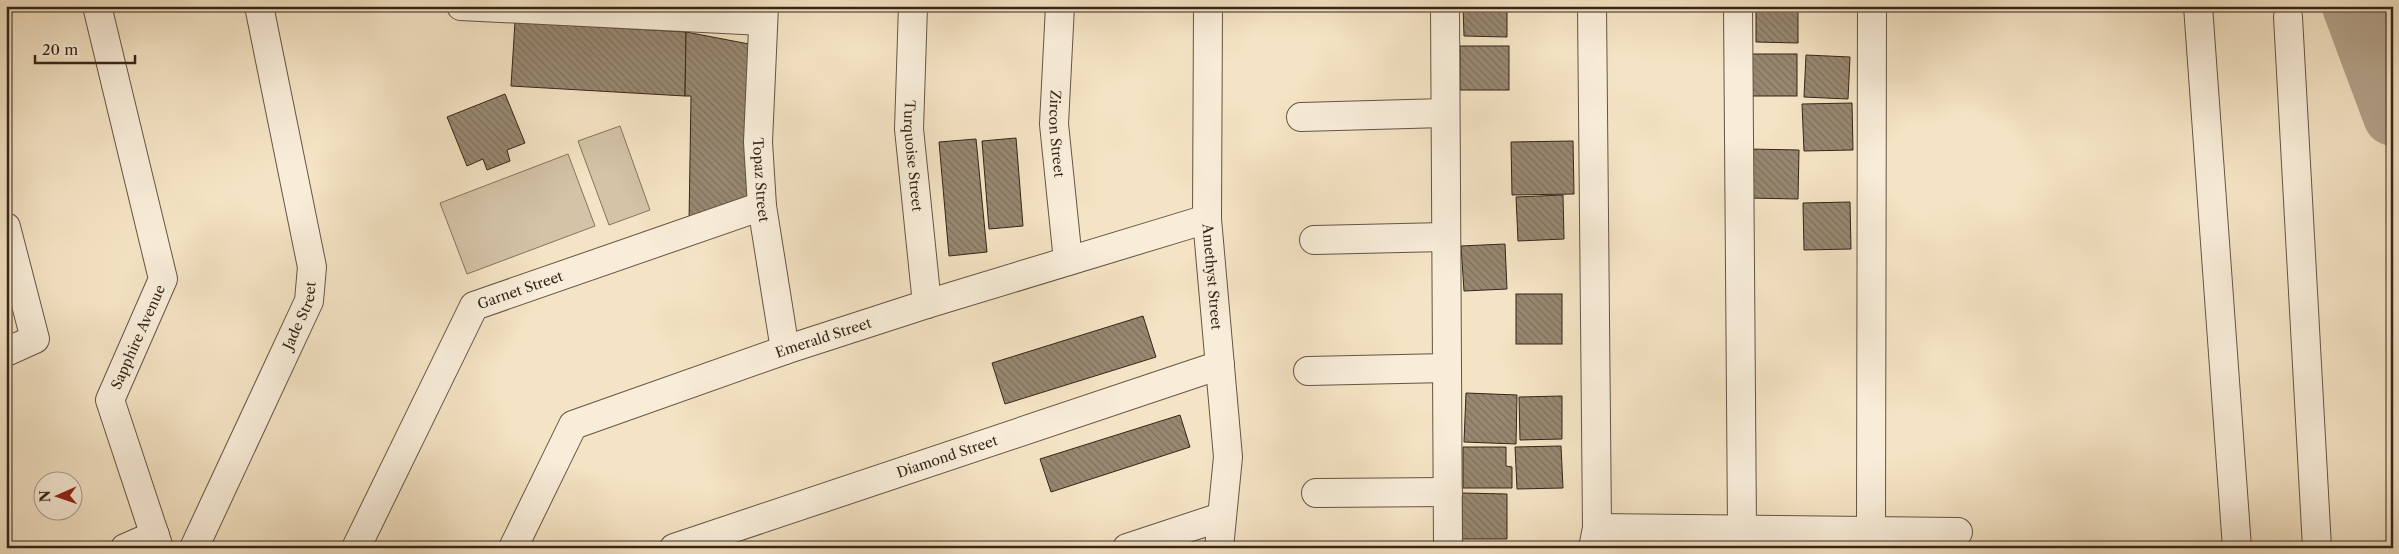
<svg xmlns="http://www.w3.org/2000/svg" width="2399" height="554" font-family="'Libre Caslon Text',serif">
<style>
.pitch{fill:#d4c3a7;stroke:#847460}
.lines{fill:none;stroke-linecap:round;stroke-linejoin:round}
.river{stroke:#b3a28a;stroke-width:60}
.building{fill:url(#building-back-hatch);stroke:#352518}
.minor-casing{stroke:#655443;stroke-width:30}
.minor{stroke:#f8edd9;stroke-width:28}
.labels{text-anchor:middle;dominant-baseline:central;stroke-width:4;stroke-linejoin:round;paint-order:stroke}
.street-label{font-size:14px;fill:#352518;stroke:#f8edd9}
</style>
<defs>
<pattern id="building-back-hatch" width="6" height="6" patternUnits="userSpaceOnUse" patternTransform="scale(1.25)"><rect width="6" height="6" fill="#988871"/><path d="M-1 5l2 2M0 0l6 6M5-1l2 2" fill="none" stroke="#7d6f5c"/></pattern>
</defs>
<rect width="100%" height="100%" fill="#f4e3c4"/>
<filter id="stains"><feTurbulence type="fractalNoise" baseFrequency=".004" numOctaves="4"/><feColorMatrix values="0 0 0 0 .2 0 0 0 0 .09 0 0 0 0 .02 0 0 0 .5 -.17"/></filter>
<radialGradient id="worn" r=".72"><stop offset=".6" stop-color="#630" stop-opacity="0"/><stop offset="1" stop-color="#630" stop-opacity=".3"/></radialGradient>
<g class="pitch">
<path d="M 620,126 L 650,210 L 609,225 L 578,141 Z"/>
<path d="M 568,154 L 595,226 L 467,274 L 440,203 Z"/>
</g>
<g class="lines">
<path class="river" d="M 2352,6 L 2393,116"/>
</g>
<g class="building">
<path d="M 1463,6 L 1507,6 L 1507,37 L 1464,36 Z"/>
<path d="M 1756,6 L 1798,6 L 1798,43 L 1756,42 Z"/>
<path d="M 515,22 L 686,32 L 685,96 L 511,86 Z"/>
<path d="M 686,32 L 749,44 L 747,202 L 689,222 L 691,96 L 685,96 Z"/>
<rect x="1460" y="46" width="49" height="44"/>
<rect x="1751" y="54" width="46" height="42"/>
<path d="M 1806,55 L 1850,57 L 1848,99 L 1804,97 Z"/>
<path d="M 505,94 L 525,143 L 507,150 L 510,161 L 487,170 L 483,159 L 467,166 L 447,117 Z"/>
<path d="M 1852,103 L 1853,150 L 1804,151 L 1802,104 Z"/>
<path d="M 1016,138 L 1023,226 L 989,229 L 982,141 Z"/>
<path d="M 976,139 L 987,252 L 949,256 L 939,142 Z"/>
<path d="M 1573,141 L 1574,194 L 1512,195 L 1511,142 Z"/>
<path d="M 1748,149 L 1799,150 L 1798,199 L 1747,198 Z"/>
<path d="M 1563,195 L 1564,239 L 1518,241 L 1516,197 Z"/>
<path d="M 1850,202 L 1851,249 L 1804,250 L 1803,203 Z"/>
<path d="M 1505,244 L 1507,289 L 1464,291 L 1461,246 Z"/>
<rect x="1516" y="294" width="46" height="50"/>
<path d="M 1143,316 L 1156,357 L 1005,404 L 992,363 Z"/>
<path d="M 1466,393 L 1517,395 L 1516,444 L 1464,442 Z"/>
<path d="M 1562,396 L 1562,439 L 1520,440 L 1519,397 Z"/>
<path d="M 1180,415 L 1190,447 L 1051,492 L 1040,459 Z"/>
<path d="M 1561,446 L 1563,488 L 1517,489 L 1515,447 Z"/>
<path d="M 1463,447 L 1506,447 L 1506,466 L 1512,467 L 1512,488 L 1463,488 Z"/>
<path d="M 1462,493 L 1507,494 L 1507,539 L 1462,539 Z"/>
<path d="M 1507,544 L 1508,548 L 1462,548 L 1462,546 Z"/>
</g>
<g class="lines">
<g class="minor-casing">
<g id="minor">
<path d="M 97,6 L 163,279 L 110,400 L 159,548"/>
<path d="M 461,6 L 763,21"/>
<path id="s1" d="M 764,6 L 758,142 L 762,206 L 785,350"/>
<path id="s2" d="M 913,6 L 909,129 L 927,304"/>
<path id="s3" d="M 1060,6 L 1054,124 L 1068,261"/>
<path id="s4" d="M 1208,6 L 1207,219 L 1228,457 L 1219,548"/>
<path d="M 1445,6 L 1448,548"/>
<path d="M 1592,6 L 1597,528 L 1593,548"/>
<path d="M 1738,6 L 1742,530"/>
<path d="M 2198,6 L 2237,548"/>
<path d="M 2288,17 L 2317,548"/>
<path d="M 1301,117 L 1444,113"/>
<path d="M 6,227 L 35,339 L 6,352"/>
<path d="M 1314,240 L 1445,237"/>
<path d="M 1308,371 L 1447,368"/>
<path d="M 1316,493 L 1448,492"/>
<path d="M 1597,528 L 1958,532"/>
<path d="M 1871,532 L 1872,6"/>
<path d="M 125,548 L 155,535"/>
<path id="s5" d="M 194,548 L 309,301 L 312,267 L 259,6"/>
<path id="s6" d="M 356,548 L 474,306 L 762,206"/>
<path id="s7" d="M 513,548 L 573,425 L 785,350 L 927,304 L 1207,219"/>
<path id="s8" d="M 674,548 L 1220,365"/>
<path d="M 1127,548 L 1221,517"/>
</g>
</g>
<use href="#minor" class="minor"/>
</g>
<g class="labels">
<g class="street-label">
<text stroke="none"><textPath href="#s3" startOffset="128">Zircon Street</textPath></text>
<text stroke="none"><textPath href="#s2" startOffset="150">Turquoise Street</textPath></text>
<text stroke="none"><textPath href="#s1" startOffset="174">Topaz Street</textPath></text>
<text stroke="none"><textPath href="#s4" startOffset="271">Amethyst Street</textPath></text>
<text stroke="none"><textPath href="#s6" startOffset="318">Garnet Street</textPath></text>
<text stroke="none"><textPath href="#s5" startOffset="256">Jade Street</textPath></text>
<text transform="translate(138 337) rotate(-66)">Sapphire Avenue</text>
<text stroke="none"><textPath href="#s7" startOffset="402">Emerald Street</textPath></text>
<text stroke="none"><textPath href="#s8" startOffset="288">Diamond Street</textPath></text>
</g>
</g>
<rect width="2399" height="554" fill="none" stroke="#f4e3c4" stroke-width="25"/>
<rect x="8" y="8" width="2384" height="539" fill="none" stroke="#352518" stroke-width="2.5"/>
<rect x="12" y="12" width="2374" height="529" fill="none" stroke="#352518"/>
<g transform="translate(58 496) rotate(268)"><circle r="24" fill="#f8edd9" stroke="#aa9d8c"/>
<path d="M0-4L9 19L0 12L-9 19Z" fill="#8f2418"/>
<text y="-8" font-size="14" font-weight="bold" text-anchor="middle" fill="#352518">N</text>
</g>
<path d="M35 55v8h100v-8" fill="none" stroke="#352518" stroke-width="2.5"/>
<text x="42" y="55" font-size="15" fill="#352518" stroke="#f8edd9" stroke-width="4" paint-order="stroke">20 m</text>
<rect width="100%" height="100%" filter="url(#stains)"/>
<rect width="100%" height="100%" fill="url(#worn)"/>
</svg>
